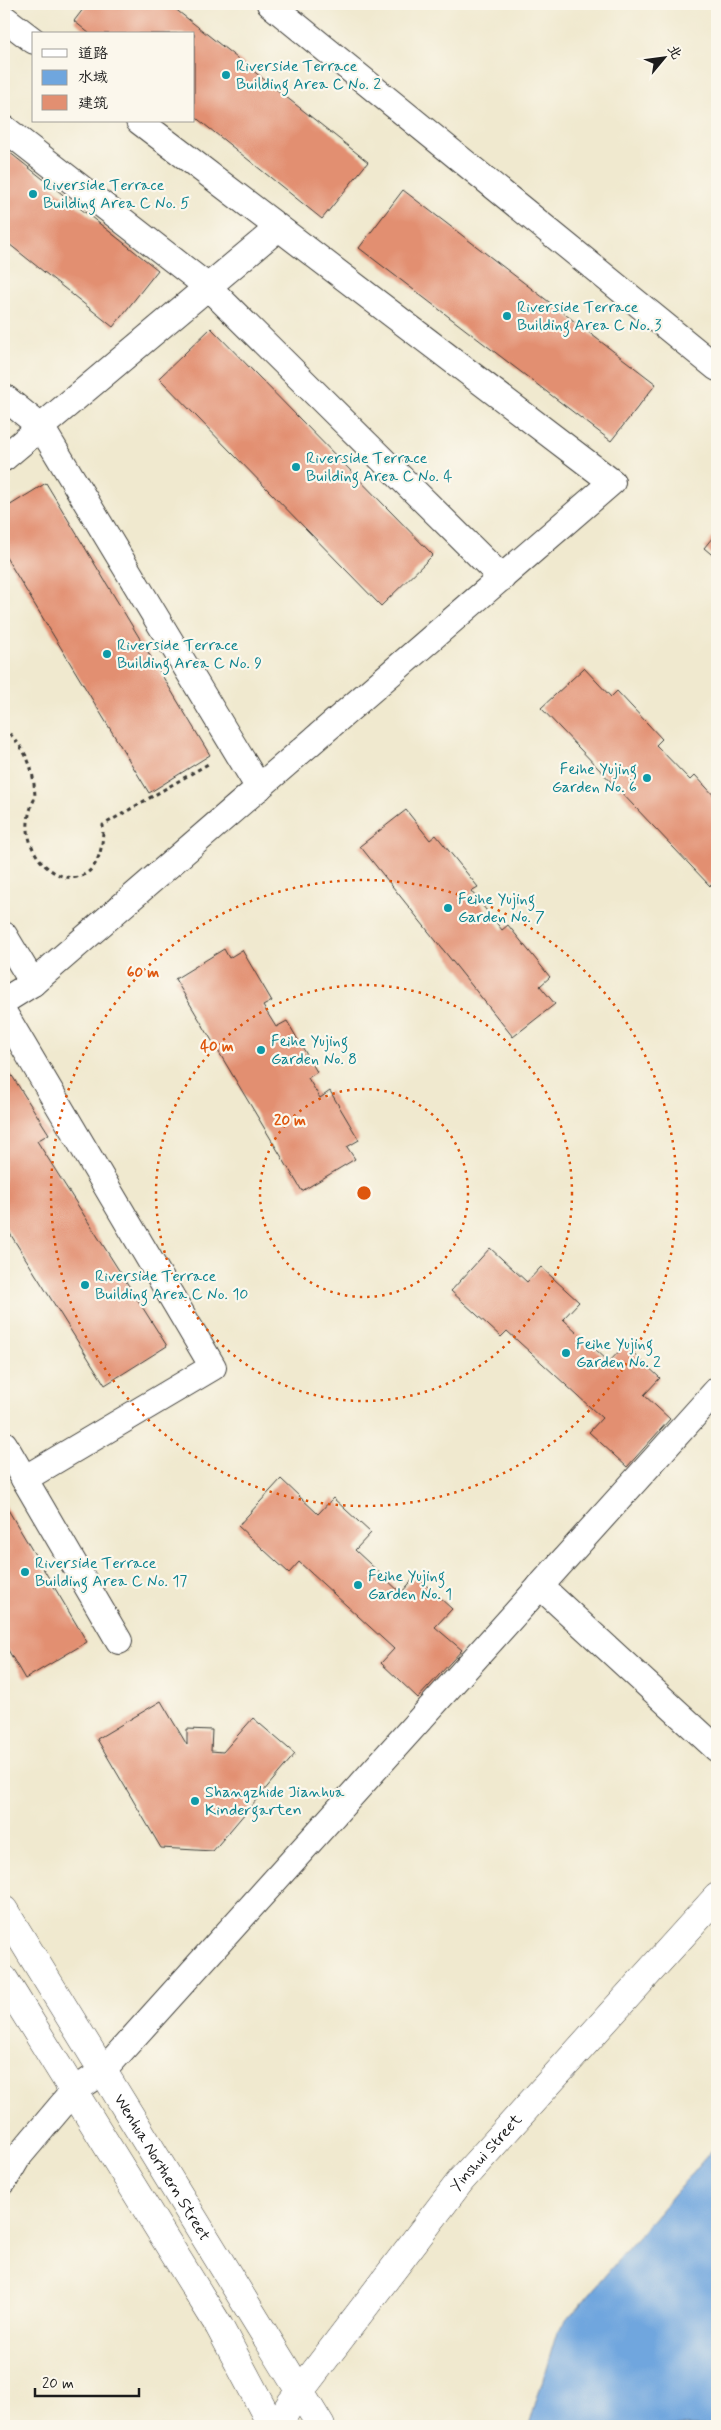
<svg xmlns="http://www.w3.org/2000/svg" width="721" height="2430" font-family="Mynerve,'LXGW WenKai TC',sans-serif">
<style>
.water{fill:#6fa6de;stroke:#46617d}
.building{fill:#e28f71}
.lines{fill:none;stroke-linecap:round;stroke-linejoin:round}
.street-casing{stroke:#3c3b37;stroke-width:28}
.secondary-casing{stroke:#3c3b37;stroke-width:29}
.path{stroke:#3c3b37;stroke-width:3;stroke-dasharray:4 4;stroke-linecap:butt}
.street{stroke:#fff;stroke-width:26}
.secondary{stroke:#fff;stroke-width:28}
.ring{fill:none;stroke:#de560d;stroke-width:2.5;stroke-dasharray:2.5 5}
.culture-dot{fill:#0f9aa8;stroke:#fbf7ec;stroke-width:2}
.labels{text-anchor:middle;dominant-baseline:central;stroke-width:4.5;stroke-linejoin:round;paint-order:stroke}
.culture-label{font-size:16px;fill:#0d838f;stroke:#fbf7ec;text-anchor:start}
.street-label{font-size:16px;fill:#1c1c1c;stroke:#fbf7ec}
.centre{fill:#de560d;stroke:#fbf7ec;stroke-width:2.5}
.ring-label{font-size:15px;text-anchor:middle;font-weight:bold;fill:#de560d;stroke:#fbf7ec;stroke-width:4.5;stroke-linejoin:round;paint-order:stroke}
</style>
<rect width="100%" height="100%" fill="#fbf7ec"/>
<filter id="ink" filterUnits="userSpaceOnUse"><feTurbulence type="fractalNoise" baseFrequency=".02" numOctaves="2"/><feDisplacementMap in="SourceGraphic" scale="10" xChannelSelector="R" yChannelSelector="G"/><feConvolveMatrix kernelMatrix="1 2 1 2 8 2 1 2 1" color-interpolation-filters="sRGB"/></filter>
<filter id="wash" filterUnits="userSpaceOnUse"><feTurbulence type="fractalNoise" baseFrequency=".0096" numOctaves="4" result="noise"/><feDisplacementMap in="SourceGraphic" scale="20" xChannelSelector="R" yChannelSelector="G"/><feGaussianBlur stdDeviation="1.12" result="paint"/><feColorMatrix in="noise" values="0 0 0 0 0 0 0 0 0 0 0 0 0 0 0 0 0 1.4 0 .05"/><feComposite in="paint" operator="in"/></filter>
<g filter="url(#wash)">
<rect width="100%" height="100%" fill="#f0e9cf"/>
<path class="water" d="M 717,2144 L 717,2426 L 529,2426 L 557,2332 Z"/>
<g id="blocks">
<g class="building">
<path d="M 87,4 L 169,4 L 368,162 L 322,219 L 194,116 L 194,34 L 90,34 L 74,21 Z"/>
<path d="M 4,148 L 158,270 L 113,327 L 4,240 Z"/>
<path d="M 403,190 L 656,384 L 611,441 L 359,248 Z"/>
<path d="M 211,328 L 433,555 L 381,606 L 159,378 Z"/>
<path d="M 46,483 L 210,755 L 149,793 L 4,554 L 4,509 Z"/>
<path d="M 717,532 L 717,559 L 704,548 Z"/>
<path d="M 584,668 L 611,697 L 617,691 L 662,739 L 656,745 L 690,780 L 695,775 L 717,799 L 717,879 L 710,886 L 541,708 Z"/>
<path d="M 406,810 L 430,840 L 436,835 L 478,887 L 471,891 L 502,930 L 508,925 L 550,977 L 540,986 L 555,1004 L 513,1037 L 360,846 Z"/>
<path d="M 224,949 L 229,958 L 242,950 L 272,1001 L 263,1006 L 276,1027 L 287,1021 L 317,1072 L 308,1078 L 320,1098 L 330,1091 L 359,1140 L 347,1147 L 355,1159 L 302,1191 L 175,979 Z"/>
<path d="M 9,1071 L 49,1134 L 37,1141 L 167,1346 L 105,1385 L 4,1224 L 4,1074 Z"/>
<path d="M 490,1248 L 527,1282 L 541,1267 L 579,1302 L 563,1319 L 609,1362 L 625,1345 L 660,1378 L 644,1395 L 670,1419 L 627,1467 L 589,1432 L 602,1418 L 507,1331 L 501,1337 L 451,1291 Z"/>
<path d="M 281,1479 L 318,1514 L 333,1498 L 371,1533 L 355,1550 L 401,1593 L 416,1576 L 452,1609 L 435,1627 L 462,1650 L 418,1698 L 381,1663 L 394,1649 L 299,1562 L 289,1573 L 238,1526 Z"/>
<path d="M 4,1503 L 87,1642 L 25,1679 L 4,1643 Z"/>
<path d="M 161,1701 L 187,1745 L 187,1729 L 212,1730 L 211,1751 L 223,1752 L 253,1718 L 295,1754 L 213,1851 L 161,1848 L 97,1739 Z"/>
</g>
</g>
</g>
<g filter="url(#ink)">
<use href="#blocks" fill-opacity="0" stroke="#3c3b37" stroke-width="1"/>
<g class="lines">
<g class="street-casing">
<g id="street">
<path d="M 270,4 L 717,368"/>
<path d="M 4,18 L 34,41"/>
<path d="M 4,128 L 208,287 L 502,578"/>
<path d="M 4,397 L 41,427 L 259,788"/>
<path d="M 4,458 L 278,228"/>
<path d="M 4,935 L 33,983"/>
<path d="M 4,1001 L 33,983 L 612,482 L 139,121"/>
<path d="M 4,1013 L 213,1367 L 24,1479"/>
<path d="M 4,1444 L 119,1641"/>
<path d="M 540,1586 L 717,1749"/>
<path d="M 4,2181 L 18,2157 L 73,2092 L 103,2071 L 717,1390"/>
</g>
</g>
<g class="secondary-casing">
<g id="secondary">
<path id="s1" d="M 4,1910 L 321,2426"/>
<path d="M 4,1979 L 219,2326 L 272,2426"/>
<path id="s2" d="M 277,2426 L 291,2403 L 462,2179 L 717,1897"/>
</g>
</g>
<path class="path" d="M 4,728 C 27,750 34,767 35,798 C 0,865 105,924 103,825 L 208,764"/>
<use href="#street" class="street"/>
<use href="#secondary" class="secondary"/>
</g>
</g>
<g class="ring">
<circle cx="364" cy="1193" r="104"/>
<circle cx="364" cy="1193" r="208"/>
<circle cx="364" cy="1193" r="313"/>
</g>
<g class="culture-dot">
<circle cx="226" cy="75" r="5"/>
<circle cx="33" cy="194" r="5"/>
<circle cx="507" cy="316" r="5"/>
<circle cx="296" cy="467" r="5"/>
<circle cx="107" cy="654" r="5"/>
<circle cx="647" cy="778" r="5"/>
<circle cx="448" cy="908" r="5"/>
<circle cx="261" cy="1050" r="5"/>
<circle cx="85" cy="1285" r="5"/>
<circle cx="566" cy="1353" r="5"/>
<circle cx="25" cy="1572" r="5"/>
<circle cx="358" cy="1585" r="5"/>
<circle cx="195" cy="1801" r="5"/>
</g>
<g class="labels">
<g class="culture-label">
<text x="236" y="66">Riverside Terrace<tspan x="236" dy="18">Building Area C No. 2</tspan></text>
<text x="43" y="185">Riverside Terrace<tspan x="43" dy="18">Building Area C No. 5</tspan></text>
<text x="517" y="307">Riverside Terrace<tspan x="517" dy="18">Building Area C No. 3</tspan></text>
<text x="306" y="458">Riverside Terrace<tspan x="306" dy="18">Building Area C No. 4</tspan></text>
<text x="117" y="645">Riverside Terrace<tspan x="117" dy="18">Building Area C No. 9</tspan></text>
<text x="637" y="769" text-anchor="end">Feihe Yujing<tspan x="637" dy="18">Garden No. 6</tspan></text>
<text x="458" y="899">Feihe Yujing<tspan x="458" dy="18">Garden No. 7</tspan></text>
<text x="271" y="1041">Feihe Yujing<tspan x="271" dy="18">Garden No. 8</tspan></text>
<text x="95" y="1276">Riverside Terrace<tspan x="95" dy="18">Building Area C No. 10</tspan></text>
<text x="576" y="1344">Feihe Yujing<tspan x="576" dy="18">Garden No. 2</tspan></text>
<text x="35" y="1563">Riverside Terrace<tspan x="35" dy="18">Building Area C No. 17</tspan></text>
<text x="368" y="1576">Feihe Yujing<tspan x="368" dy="18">Garden No. 1</tspan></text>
<text x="205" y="1792">Shangzhide Jianhua<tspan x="205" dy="18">Kindergarten</tspan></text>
</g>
<g class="street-label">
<text stroke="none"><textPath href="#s2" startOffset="344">Yinshui Street</textPath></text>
<text stroke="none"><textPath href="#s1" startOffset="302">Wenhua Northern Street</textPath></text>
</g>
</g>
<circle cx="364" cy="1193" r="8" class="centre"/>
<g class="ring-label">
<text x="143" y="977">60 m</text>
<text x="217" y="1051">40 m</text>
<text x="290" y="1125">20 m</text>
</g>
<rect width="721" height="2430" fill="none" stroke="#fbf7ec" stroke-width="20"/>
<rect x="32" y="32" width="162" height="90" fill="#fbf7ec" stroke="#a29f99"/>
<rect x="42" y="49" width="25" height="8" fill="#ffffff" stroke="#a29f99"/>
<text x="78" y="58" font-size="15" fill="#1c1c1c">道路</text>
<rect x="42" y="70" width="25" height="15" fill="#6fa6de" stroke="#a29f99"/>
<text x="78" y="82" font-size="15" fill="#1c1c1c">水域</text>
<rect x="42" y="95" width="25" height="15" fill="#e28f71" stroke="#a29f99"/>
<text x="78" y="108" font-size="15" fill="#1c1c1c">建筑</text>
<g transform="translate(664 58) rotate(61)" stroke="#fbf7ec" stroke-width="4" paint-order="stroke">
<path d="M0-4L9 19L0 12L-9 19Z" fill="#1c1c1c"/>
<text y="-8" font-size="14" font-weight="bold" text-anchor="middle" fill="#1c1c1c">北</text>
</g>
<path d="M35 2388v8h104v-8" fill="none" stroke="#1c1c1c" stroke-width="2.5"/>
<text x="42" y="2388" font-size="15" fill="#1c1c1c" stroke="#fbf7ec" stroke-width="4" paint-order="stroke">20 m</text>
</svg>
